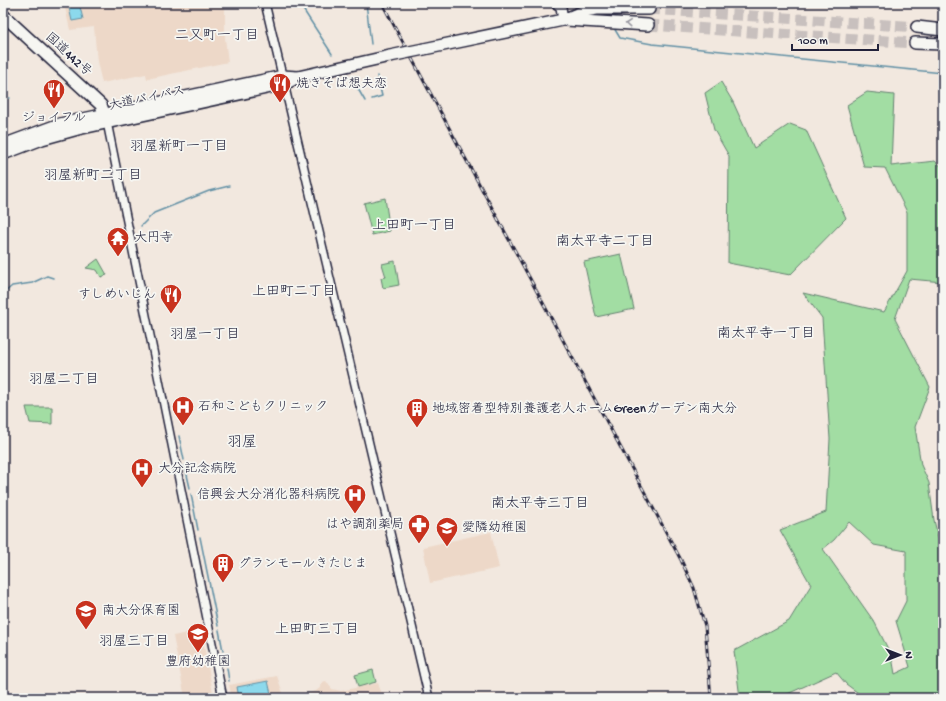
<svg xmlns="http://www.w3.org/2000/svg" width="946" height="701" font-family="'Gochi Hand','Klee One',sans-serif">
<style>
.built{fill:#edd8c8}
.green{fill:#a2dda3;stroke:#62806f;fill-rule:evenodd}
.water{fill:#8cd9ec;stroke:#6290a5}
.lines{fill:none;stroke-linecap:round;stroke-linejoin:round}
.stream{stroke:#6290a5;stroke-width:1.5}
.highway-tunnel{stroke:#c8c0be;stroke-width:11;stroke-dasharray:11 5.5;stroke-linecap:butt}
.minor-casing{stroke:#22223b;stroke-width:10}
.major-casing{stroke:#22223b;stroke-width:12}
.highway-casing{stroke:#22223b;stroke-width:14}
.minor{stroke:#f6f6f2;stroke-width:7}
.major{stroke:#f6f6f2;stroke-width:9}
.highway{stroke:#f6f6f2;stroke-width:11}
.rail-casing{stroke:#22223b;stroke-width:3}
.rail{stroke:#f6f6f2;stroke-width:1.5;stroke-dasharray:4.5;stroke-linecap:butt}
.highway-bridge-casing{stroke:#22223b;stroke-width:14;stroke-linecap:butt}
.highway-bridge{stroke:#f6f6f2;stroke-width:11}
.oneway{stroke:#9797a0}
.labels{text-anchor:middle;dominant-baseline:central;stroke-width:3.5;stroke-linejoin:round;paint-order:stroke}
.street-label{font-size:13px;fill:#22223b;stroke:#f6f6f2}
.poi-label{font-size:13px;fill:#22223b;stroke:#f6f6f2;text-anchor:start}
.neighbourhood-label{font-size:14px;fill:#22223b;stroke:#f6f6f2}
.quarter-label{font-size:15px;fill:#22223b;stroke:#f6f6f2}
</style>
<rect width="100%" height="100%" fill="#f2e8df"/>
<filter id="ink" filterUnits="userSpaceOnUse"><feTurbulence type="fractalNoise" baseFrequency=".025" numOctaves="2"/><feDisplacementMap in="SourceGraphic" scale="8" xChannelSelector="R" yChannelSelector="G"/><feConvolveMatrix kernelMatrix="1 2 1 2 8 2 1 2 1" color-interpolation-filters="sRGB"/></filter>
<g filter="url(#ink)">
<g class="built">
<path d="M 64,3 L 225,3 L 225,38 L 228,62 L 147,79 L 146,74 L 102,83 L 97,62 L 94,27 L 70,30 Z"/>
<path d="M 491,532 L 499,568 L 430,583 L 423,547 Z"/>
<path d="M 201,630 L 214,698 L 185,698 L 173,636 Z"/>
<path d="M 277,676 L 284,696 L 287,698 L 232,698 L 229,685 Z"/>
<path d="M 326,681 L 332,689 L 341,691 L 378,683 L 381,692 L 384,692 L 385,698 L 290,698 L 316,691 L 321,687 L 322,682 Z"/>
</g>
<g class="green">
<path d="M 721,82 L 733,102 L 754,148 L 790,124 L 806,130 L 846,218 L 790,275 L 728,263 L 729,156 L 714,130 L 705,93 Z"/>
<path d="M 867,92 L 894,95 L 891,166 L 935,161 L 943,168 L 943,282 L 909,279 L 895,319 L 930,387 L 915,427 L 921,465 L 929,483 L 934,520 L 943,558 L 943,698 L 865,698 L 846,684 L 836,672 L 783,696 L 740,698 L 734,651 L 789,621 L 811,585 L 780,530 L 826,512 L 830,439 L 822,318 L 803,293 L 884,312 L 907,271 L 907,212 L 885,168 L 864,167 L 847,105 ZM 849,522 L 874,545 L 906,551 L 906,601 L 896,621 L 910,667 L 895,674 L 892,657 L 875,623 L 823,549 L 834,540 Z"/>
<path d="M 385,198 L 390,231 L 372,235 L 364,203 Z"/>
<path d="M 621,254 L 634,309 L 596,317 L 584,262 Z"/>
<path d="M 98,259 L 107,275 L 101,277 L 97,270 L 86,268 Z"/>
<path d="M 395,261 L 399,285 L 383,288 L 381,278 L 386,277 L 382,264 Z"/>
<path d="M 26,407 L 52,407 L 52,424 L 30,423 Z"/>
<path d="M 373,670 L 376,682 L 358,687 L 355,675 Z"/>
</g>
<g class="water">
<path d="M 68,3 L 79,3 L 83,19 L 72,21 Z"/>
<path d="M 268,681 L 272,698 L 239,698 L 237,687 Z"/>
</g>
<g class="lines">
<g class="stream">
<path d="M 299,3 L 332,54"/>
<path d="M 366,3 L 371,44"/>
<path d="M 614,28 L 620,38 L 652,44 L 943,73"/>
<path d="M 354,82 L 365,101"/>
<path d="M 3,99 L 10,98"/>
<path d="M 372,99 L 382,96 L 377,76"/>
<path d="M 141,226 L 154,213 L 209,191 L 229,186"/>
<path d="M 3,294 L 12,286 L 32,283 L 47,276 L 53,278"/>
<path d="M 179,436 L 184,460"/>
<path d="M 185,466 L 190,488"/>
<path d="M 191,494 L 198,530"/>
<path d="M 200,537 L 218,626"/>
<path d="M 219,630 L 223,651"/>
<path d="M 224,656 L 226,663"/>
<path d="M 227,668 L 229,681"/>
</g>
<g class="highway-tunnel">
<path d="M 649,9 L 917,27"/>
<path d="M 648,25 L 915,43"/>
</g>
<g class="minor-casing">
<g id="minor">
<path d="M 265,3 L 429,698"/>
<path d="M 107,122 L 223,698"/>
</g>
</g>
<g class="major-casing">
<path id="major" d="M 556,3 L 561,7 L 563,20"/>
</g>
<g class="highway-casing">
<g id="highway">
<path d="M 3,15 L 101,105 L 107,121"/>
<path d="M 566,20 L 648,25"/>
<path d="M 917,27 L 943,30"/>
<path d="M 915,43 L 943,44"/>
<path d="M 424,49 L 563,20 L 584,11 L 597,9 L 649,9"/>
<path d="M 3,145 L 60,124 L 283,76 L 297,77"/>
<path d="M 3,154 L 42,139 L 78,129 L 285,84 L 298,77 L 390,56"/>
</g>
</g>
<use href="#minor" class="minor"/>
<use href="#major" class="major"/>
<use href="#highway" class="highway"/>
<g class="rail-casing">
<path id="rail" d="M 382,3 L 681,560 L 694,588 L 705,626 L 711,698"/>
</g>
<use href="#rail" class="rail"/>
<g class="highway-bridge-casing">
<path id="highway-bridge" d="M 390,56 L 424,49"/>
</g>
<use href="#highway-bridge" class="highway-bridge"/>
</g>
<defs><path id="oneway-chevron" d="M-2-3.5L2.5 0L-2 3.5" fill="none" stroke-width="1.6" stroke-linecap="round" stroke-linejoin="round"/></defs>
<use class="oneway" href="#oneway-chevron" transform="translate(628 24) rotate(-175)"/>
</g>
<defs>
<g id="restaurant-pin" transform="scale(1.15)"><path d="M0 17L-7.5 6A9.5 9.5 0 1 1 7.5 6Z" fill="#c8321e" stroke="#f6f6f2"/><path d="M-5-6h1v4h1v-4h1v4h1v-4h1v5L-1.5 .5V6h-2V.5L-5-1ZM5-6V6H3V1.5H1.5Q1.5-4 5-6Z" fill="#fff"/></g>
<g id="temple-pin" transform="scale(1.15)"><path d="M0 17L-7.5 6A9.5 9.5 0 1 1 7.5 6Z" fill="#c8321e" stroke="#f6f6f2"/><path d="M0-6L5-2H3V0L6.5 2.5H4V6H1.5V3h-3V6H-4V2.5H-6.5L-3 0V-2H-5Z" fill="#fff"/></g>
<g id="hospital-pin" transform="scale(1.15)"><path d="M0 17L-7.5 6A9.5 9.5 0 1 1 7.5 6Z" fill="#c8321e" stroke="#f6f6f2"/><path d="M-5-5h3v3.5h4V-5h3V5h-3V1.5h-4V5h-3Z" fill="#fff"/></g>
<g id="building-pin" transform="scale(1.15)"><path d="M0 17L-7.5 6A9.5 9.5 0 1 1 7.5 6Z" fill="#c8321e" stroke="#f6f6f2"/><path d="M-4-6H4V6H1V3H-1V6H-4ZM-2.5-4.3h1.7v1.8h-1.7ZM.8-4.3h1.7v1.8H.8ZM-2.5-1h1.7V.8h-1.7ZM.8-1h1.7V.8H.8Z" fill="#fff"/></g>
<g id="pharmacy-pin" transform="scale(1.15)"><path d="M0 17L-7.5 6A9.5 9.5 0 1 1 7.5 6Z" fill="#c8321e" stroke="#f6f6f2"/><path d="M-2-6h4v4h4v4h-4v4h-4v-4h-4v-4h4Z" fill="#fff"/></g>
<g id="school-pin" transform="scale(1.15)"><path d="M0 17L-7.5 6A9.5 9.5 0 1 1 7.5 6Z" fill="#c8321e" stroke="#f6f6f2"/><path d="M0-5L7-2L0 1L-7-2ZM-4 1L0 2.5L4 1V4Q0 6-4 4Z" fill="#fff"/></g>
</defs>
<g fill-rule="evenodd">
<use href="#restaurant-pin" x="280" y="84"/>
<use href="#restaurant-pin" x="54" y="90"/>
<use href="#temple-pin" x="118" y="238"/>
<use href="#restaurant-pin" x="171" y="295"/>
<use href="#hospital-pin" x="183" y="407"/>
<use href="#building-pin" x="417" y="409"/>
<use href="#hospital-pin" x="142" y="469"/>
<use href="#hospital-pin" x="355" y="495"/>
<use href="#pharmacy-pin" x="419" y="525"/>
<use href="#school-pin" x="447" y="528"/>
<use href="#building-pin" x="223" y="564"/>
<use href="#school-pin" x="86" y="611"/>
<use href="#school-pin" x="198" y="634"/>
</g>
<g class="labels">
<g class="street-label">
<text transform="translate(68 55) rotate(42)">国道442号</text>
<text transform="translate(147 99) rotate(-12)">大道バイパス</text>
</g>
<g class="poi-label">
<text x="296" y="84">焼きそば想夫恋</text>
<text x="54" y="118" text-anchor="middle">ジョイフル</text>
<text x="134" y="238">大円寺</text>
<text x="156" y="295" text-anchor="end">すしめいじん</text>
<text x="198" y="407">石和こどもクリニック</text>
<text x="432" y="409">地域密着型特別養護老人ホームGreenガーデン南大分</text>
<text x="158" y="469">大分記念病院</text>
<text x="340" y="495" text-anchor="end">信興会大分消化器科病院</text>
<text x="404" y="525" text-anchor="end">はや調剤薬局</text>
<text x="462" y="528">愛隣幼稚園</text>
<text x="238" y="564">グランモールきたじま</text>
<text x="102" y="611">南大分保育園</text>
<text x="198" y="662" text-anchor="middle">豊府幼稚園</text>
</g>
<g class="neighbourhood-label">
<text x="217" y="36">二又町一丁目</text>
<text x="179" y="147">羽屋新町一丁目</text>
<text x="93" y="176">羽屋新町二丁目</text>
<text x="414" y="226">上田町一丁目</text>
<text x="605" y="242">南太平寺二丁目</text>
<text x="294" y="292">上田町二丁目</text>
<text x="766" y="334">南太平寺一丁目</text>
<text x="205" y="335">羽屋一丁目</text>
<text x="64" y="380">羽屋二丁目</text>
<text x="540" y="504">南太平寺三丁目</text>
<text x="317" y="630">上田町三丁目</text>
<text x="134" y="642">羽屋三丁目</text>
</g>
<g class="quarter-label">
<text x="242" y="443">羽屋</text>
</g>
</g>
<rect width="946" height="701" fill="none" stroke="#f6f6f2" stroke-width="16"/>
<rect x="8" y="8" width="930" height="685" fill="none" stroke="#22223b" stroke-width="1.5" filter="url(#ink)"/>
<g transform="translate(900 655) rotate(90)" stroke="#f6f6f2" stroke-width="3" paint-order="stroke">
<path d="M0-3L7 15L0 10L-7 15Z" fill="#22223b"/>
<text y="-6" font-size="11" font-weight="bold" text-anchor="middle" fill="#22223b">N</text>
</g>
<path d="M792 44v6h86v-6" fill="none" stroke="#22223b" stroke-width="2"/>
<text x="798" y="44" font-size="12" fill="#22223b" stroke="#f6f6f2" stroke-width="3" paint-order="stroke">100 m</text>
</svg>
